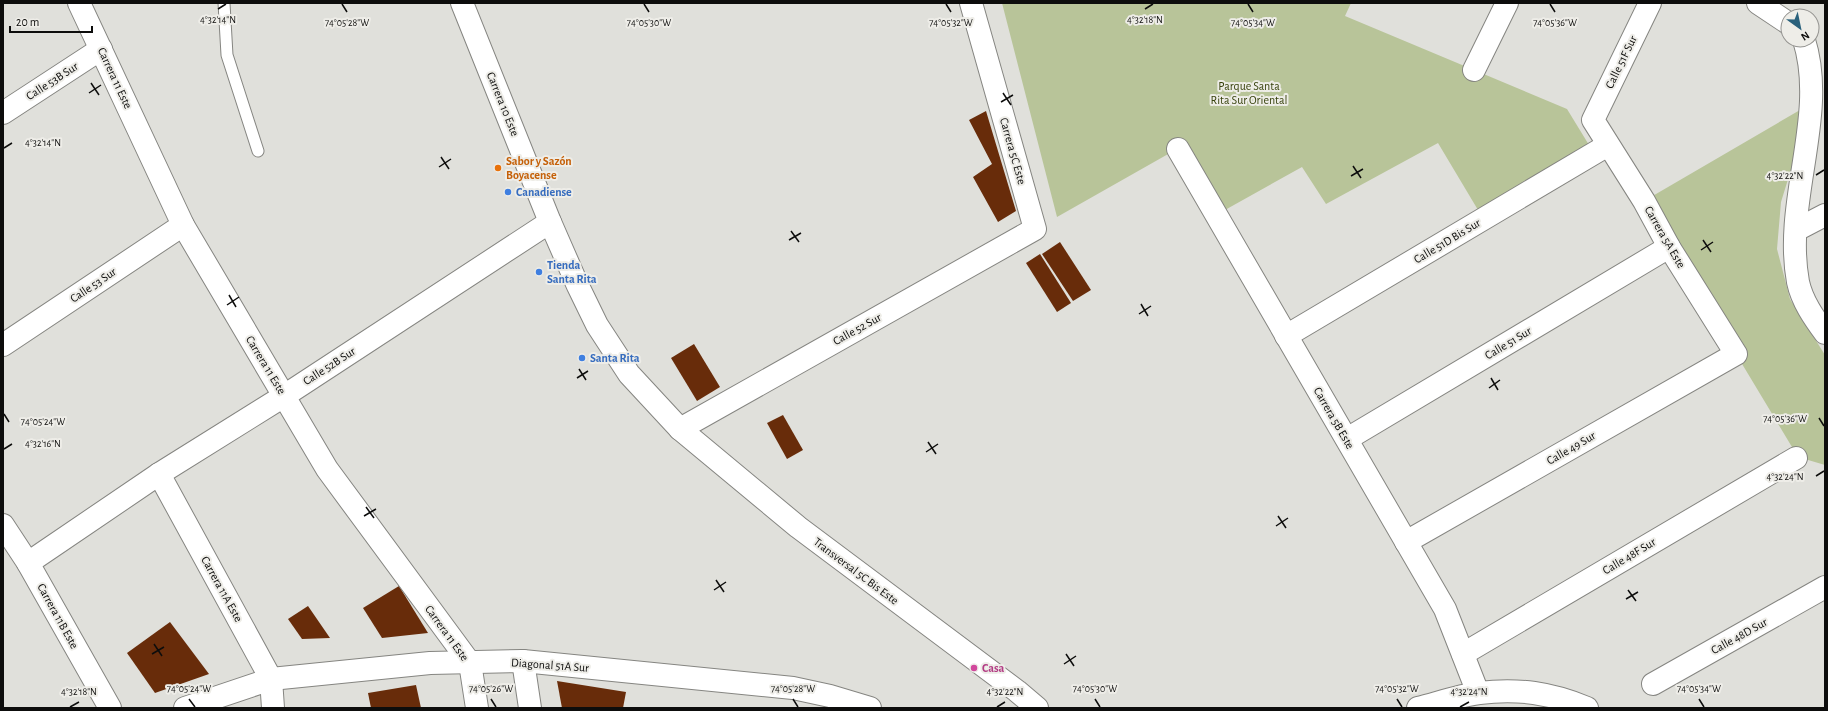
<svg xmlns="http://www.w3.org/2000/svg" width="1828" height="711" font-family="'Alegreya Sans',sans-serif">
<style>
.green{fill:#b8c499}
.building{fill:#682c0a}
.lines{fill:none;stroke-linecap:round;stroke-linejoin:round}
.lane-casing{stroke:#858581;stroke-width:13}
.street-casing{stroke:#858581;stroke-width:24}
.secondary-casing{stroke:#858581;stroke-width:24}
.lane{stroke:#fff;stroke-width:11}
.street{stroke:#fff;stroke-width:22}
.secondary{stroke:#fff;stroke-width:22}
.ticks{fill:none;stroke:#0d0d0c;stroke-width:1.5}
.food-dot{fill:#e8710a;stroke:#eeede8;stroke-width:1.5}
.shop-dot{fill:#3f7fe0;stroke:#eeede8;stroke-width:1.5}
.hotel-dot{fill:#d1479c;stroke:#eeede8;stroke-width:1.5}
.labels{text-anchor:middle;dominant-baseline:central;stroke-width:4;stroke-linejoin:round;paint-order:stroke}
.street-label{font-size:12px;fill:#0d0d0c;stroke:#eeede8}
.park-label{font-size:12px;fill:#37420c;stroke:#eeede8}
.food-label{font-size:12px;font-weight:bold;fill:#c56008;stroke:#eeede8;text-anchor:start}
.shop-label{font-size:12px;font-weight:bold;fill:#366cbe;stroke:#eeede8;text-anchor:start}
.hotel-label{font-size:12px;font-weight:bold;fill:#b23c85;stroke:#eeede8;text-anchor:start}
.ticks-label{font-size:10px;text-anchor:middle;fill:#0d0d0c;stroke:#eeede8;stroke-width:4;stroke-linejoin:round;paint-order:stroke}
</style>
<rect width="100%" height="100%" fill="#e0e0db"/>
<g class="green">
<path d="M 1002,3 L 1351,3 L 1345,16 L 1567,109 L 1589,145 L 1478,210 L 1438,143 L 1326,204 L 1302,167 L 1216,215 L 1177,149 L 1057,217 Z"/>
<path d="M 1800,110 L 1798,147 L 1781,202 L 1777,249 L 1790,299 L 1825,355 L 1825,465 L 1798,457 L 1644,201 Z"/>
</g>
<g class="building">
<path d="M 986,111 L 1016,211 L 998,222 L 973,177 L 992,164 L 969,120 Z"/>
<path d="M 1060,242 L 1091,290 L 1073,301 L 1042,254 Z"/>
<path d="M 1040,254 L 1071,303 L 1057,312 L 1026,263 Z"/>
<path d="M 694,344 L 720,387 L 697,401 L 671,358 Z"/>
<path d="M 783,415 L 803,450 L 787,459 L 767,423 Z"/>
<path d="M 399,586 L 428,633 L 382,638 L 363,608 Z"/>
<path d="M 308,606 L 330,638 L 302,639 L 288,619 Z"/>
<path d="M 170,622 L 209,674 L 155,693 L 127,653 Z"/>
<path d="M 557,681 L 626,692 L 623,708 L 562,708 Z"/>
<path d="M 416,685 L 421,708 L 371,708 L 368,693 Z"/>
</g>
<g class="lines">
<g class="lane-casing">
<path id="lane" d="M 224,3 L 227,55 L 258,151"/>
</g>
<g class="street-casing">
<g id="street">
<path d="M 79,3 L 183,225 L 327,469 L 470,663 L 477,708"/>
<path d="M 1758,3 L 1788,23"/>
<path d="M 1804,40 C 1828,116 1783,201 1798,282 C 1802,301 1814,318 1825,333"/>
<path d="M 1474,70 L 1507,3"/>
<path d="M 3,113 L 101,49"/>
<path d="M 1178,149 L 1445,609 L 1478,693"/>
<path d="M 1798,229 L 1825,215"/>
<path d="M 1286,336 L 1608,145"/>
<path d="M 3,345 L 183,225"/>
<path d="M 680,429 L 1035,229 L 971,3"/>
<path d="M 1347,439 L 1669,247"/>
<path d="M 159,474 L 271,679 L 273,708"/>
<path d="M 3,525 L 28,563 L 110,708"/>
<path d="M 1406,542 L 1736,354 L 1669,247 L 1644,201 L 1593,120 L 1650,3"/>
<path d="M 28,563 L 159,474 L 284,396 L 550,222"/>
<path d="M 1463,654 L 1796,458"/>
<path d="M 523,661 L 530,708"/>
<path d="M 1653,684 L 1825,587"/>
</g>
</g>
<g class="secondary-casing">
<g id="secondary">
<path d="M 462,3 L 550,222 L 578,286 L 597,325 L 629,374 L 680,429 L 798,527 L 1017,691 L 1037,708"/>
<path d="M 185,708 L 271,679 L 430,663 L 523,661 L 793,688 L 830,696 L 870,708"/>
<path d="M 1418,708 C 1438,703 1458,696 1479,693 C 1518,688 1551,693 1587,708"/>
</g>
</g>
<use href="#lane" class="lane"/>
<use href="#street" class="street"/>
<use href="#secondary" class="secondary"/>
</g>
<path class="ticks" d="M 342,4 L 347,12M 644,4 L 649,12M 946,4 L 951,12M 1248,4 L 1253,12M 1550,4 L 1555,12M 218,9 L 226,4M 1145,9 L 1153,4M 91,83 L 99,95M 89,93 L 101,85M 1003,93 L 1011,105M 1001,102 L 1013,95M 4,148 L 12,143M 441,157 L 449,169M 1353,166 L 1361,178M 439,167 L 451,159M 1816,175 L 1824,170M 1351,176 L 1363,169M 791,231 L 799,242M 789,240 L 801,233M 1703,240 L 1711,252M 1701,250 L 1713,242M 229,295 L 236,307M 1141,304 L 1148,316M 227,305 L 239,297M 1139,314 L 1151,306M 579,369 L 586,380M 577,378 L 588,371M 1491,378 L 1498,390M 1489,388 L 1500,380M 4,414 L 9,422M 1819,418 L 1824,426M 928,442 L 936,454M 4,449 L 12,444M 926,452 L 938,444M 1816,476 L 1824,471M 366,507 L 374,518M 364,516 L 376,509M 1278,516 L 1286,528M 1276,526 L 1288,518M 716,580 L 724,592M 714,590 L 726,582M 1628,590 L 1636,601M 1626,599 L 1638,592M 154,644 L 162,656M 152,654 L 164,647M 1066,654 L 1074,666M 1064,664 L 1076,656M 189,699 L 195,707M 491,699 L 496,707M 793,699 L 798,707M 1095,699 L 1100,707M 1397,699 L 1402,707M 1699,699 L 1704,707M 70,707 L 79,702M 997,707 L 1005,702M 1460,707 L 1469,702"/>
<circle class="food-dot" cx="498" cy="168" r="4"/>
<g class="shop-dot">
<circle cx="508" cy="192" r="4"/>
<circle cx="539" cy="272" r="4"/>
<circle cx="582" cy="358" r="4"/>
</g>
<circle class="hotel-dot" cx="974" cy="668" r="4"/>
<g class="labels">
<g class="street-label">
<text transform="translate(1621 62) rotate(-64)">Calle 51F Sur</text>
<text transform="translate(115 78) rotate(65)">Carrera 11 Este</text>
<text transform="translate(52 81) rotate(-33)">Calle 53B Sur</text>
<text transform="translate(503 104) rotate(68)">Carrera 10 Este</text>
<text transform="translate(1013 151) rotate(74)">Carrera 5C Este</text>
<text transform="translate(1665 237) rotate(60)">Carrera 5A Este</text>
<text transform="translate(1447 241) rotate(-31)">Calle 51D Bis Sur</text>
<text transform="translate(93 285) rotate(-34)">Calle 53 Sur</text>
<text transform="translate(857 329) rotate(-29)">Calle 52 Sur</text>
<text transform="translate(1508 343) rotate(-31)">Calle 51 Sur</text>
<text transform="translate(266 365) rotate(59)">Carrera 11 Este</text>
<text transform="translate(329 366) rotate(-33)">Calle 52B Sur</text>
<text transform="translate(1334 418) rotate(60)">Carrera 5B Este</text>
<text transform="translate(1571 448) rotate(-30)">Calle 49 Sur</text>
<text transform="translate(1629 556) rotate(-31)">Calle 48F Sur</text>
<text transform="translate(856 571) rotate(37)">Transversal 5C Bis Este</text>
<text transform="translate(222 589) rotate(61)">Carrera 11A Este</text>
<text transform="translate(58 616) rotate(61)">Carrera 11B Este</text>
<text transform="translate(447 633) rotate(54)">Carrera 11 Este</text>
<text transform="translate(1739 636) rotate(-29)">Calle 48D Sur</text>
<text transform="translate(550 665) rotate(4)">Diagonal 51A Sur</text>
</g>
<g class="park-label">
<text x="1249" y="86">Parque Santa<tspan x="1249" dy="14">Rita Sur Oriental</tspan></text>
</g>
<g class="food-label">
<text x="506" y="161">Sabor y Sazón<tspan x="506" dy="14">Boyacense</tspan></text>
</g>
<g class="shop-label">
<text x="516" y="192">Canadiense</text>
<text x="547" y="265">Tienda<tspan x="547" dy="14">Santa Rita</tspan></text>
<text x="590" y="358">Santa Rita</text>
</g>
<g class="hotel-label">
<text x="982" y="668">Casa</text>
</g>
</g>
<g class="ticks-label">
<text x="218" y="23">4°32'14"N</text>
<text x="1145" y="23">4°32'18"N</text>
<text x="347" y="26">74°05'28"W</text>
<text x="649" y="26">74°05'30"W</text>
<text x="1555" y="26">74°05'36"W</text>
<text x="951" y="26">74°05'32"W</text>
<text x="1253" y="26">74°05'34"W</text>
<text x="43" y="146">4°32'14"N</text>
<text x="1785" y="179">4°32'22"N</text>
<text x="1785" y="422">74°05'36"W</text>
<text x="43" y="425">74°05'24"W</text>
<text x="43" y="447">4°32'16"N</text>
<text x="1785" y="480">4°32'24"N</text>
<text x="189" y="692">74°05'24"W</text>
<text x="491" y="692">74°05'26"W</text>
<text x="793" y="692">74°05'28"W</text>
<text x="1095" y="692">74°05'30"W</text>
<text x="1397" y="692">74°05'32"W</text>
<text x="1699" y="692">74°05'34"W</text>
<text x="79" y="695">4°32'18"N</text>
<text x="1005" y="695">4°32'22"N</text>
<text x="1469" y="695">4°32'24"N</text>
</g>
<rect width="1828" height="711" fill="none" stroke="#0d0d0c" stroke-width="8"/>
<g transform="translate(1800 28) rotate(147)"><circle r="19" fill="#eeede8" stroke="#949390"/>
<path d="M0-3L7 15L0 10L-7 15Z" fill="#2a617c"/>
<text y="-6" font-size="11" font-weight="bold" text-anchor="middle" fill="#0d0d0c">N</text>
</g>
<path d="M10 26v6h82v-6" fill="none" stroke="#0d0d0c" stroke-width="2"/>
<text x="16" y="26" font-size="12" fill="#0d0d0c" stroke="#eeede8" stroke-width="3" paint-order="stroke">20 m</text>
</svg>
